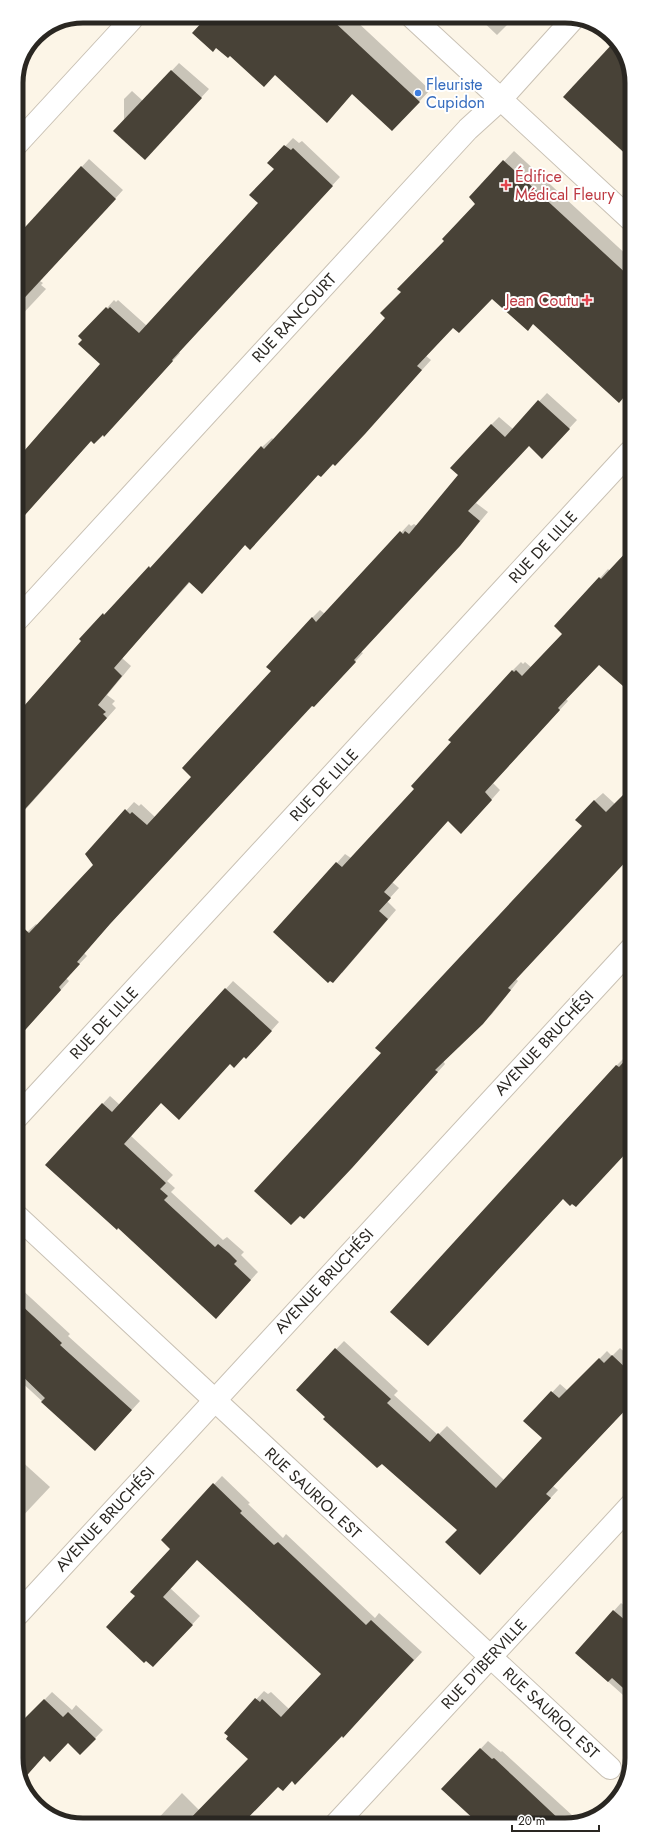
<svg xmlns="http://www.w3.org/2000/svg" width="648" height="1841" font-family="Jost,sans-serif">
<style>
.green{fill:#caceb3}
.shadow{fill:#0003}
.building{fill:#484237}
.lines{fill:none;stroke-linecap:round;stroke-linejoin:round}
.minor-casing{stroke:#c9c1b4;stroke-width:24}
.tertiary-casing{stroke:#c9c1b4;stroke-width:24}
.minor{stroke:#fff;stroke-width:22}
.tertiary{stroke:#fff;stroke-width:22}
.shop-dot{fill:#3f7fe0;stroke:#fff;stroke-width:1.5}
.health-dot{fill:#e0444e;stroke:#fff;stroke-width:1.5}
.labels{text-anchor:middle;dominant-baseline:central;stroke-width:4;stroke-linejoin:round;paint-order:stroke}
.shop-label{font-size:16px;fill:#366cbe;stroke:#fff;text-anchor:start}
.health-label{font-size:16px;fill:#be3a42;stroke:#fff;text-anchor:start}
.street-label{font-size:16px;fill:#2a2722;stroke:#fff}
.rim{fill:none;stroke:#2a2722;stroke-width:5}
</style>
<rect width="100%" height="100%" fill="#fcf5e7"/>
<path class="green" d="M 624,1782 L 618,1799 L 592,1816 Z"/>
<g class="shadow">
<path d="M 478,17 L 515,17 L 497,35 Z"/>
<path d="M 353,18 L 430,90 L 403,119 L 353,93 L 337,111 L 276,74 L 230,55 L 193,33 L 205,20 Z"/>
<path d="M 58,21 L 61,21 L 49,33 L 45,30 Z"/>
<path d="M 179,63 L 209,89 L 153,150 L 124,121 L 124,99 L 132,91 L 143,101 Z"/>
<path d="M 293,138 L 299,143 L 302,141 L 340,177 L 179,352 L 180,353 L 112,428 L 92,440 L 18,522 L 22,526 L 17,532 L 17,455 L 19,457 L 102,364 L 107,308 L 114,300 L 116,302 L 118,300 L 147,326 L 259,203 L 275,169 L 269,163 Z"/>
<path d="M 514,151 L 630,258 L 630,390 L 619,401 L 534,323 L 527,330 L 492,298 L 453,327 L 426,356 L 431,360 L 374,423 L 333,463 L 319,474 L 250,549 L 246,544 L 211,583 L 190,582 L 122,658 L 131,666 L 107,695 L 115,701 L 112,704 L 116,708 L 17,819 L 17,714 L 82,641 L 80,639 L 160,558 L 262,447 L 272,438 L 274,440 L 387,318 L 402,292 L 477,203 L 470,197 Z"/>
<path d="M 89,159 L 123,190 L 40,281 L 43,283 L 41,285 L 46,289 L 16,321 L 16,238 Z"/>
<path d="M 547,393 L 577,420 L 550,449 L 529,445 L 476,503 L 488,512 L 468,536 L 361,652 L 363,653 L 322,698 L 312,705 L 118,915 L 84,953 L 87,956 L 66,978 L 69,981 L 17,1039 L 17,963 L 27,932 L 36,924 L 38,926 L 94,865 L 86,854 L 134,802 L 139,806 L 141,804 L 155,817 L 193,777 L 312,618 L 320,610 L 325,614 L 409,524 L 411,526 L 414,524 L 417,526 L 460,475 L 491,425 L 499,417 L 513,429 Z"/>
<path d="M 630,549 L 630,670 L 600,663 L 566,699 L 568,701 L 493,783 L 500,790 L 470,824 L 448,820 L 392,882 L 399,888 L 387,901 L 396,910 L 342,973 L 337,863 L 345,854 L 351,858 L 415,789 L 512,671 L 521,662 L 523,664 L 525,662 L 532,668 L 563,634 L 600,578 L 608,569 L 610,571 Z"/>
<path d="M 631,788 L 631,858 L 625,863 L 624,862 L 516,979 L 518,981 L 492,1014 L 443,1061 L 445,1064 L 312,1210 L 382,1052 L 583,826 L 594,801 L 603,793 L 615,804 Z"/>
<path d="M 233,981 L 279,1022 L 254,1050 L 161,1102 L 131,1136 L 173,1175 L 167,1181 L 175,1188 L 171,1192 L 223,1240 L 227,1237 L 236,1245 L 244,1252 L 241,1255 L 258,1272 L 223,1310 L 118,1227 L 46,1165 L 110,1096 L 120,1105 Z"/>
<path d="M 631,1055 L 631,1117 L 622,1127 L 631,1135 L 631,1146 L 583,1198 L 563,1198 L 392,1312 L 617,1065 L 624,1058 L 627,1060 Z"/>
<path d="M 18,1286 L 70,1334 L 68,1336 L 140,1401 L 95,1450 L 18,1379 Z"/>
<path d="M 344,1341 L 398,1391 L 394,1395 L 438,1435 L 447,1426 L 504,1480 L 543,1438 L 525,1421 L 560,1384 L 568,1391 L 607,1351 L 612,1356 L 620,1348 L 631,1358 L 632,1403 L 553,1486 L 558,1490 L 488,1565 L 458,1530 L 297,1390 Z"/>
<path d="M 18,1458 L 50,1487 L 18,1521 Z"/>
<path d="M 222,1476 L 250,1503 L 248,1504 L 283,1538 L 286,1534 L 375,1618 L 379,1613 L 422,1652 L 351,1728 L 292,1780 L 278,1786 L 241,1824 L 152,1825 L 182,1793 L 200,1811 L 249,1759 L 225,1733 L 264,1691 L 268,1694 L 271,1692 L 289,1709 L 322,1674 L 197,1558 L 170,1588 L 200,1616 L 161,1658 L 136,1596 L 172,1549 L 162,1540 Z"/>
<path d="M 621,1603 L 631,1611 L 632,1610 L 632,1703 L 576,1653 Z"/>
<path d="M 52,1692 L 72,1710 L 76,1705 L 103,1730 L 80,1754 L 68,1742 L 45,1755 L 22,1780 L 18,1775 L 18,1727 Z"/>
<path d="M 488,1741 L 501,1752 L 502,1751 L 573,1816 L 567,1823 L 480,1823 L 443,1789 Z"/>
</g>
<g class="building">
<path d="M 330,18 L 420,102 L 392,131 L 352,94 L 327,123 L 275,75 L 264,87 L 230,56 L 228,58 L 216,48 L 213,52 L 192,33 L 204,20 Z"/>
<path d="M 614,42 L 630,66 L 630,158 L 563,97 Z"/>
<path d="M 171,70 L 202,98 L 145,160 L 113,131 Z"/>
<path d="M 284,145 L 291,150 L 293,148 L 333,186 L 172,360 L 173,361 L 104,437 L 103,435 L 94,444 L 91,441 L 17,524 L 17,459 L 100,364 L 78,344 L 82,340 L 78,336 L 106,307 L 108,309 L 110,307 L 139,333 L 258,203 L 249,195 L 274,169 L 267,163 Z"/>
<path d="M 503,160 L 630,277 L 630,390 L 619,403 L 533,324 L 528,331 L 492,299 L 459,333 L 453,328 L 417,366 L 422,370 L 365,434 L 335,466 L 333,464 L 321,477 L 318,475 L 250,550 L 245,545 L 202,594 L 189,582 L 114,668 L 122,676 L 98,705 L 106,712 L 103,714 L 107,718 L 17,818 L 17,714 L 81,641 L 79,639 L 103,613 L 104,615 L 149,566 L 150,568 L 261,446 L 264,449 L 385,318 L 380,313 L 401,292 L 397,289 L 444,241 L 442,239 L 475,204 L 469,197 Z"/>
<path d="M 81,166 L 116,199 L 16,307 L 16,237 Z"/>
<path d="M 538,400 L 570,429 L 542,459 L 529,446 L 468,511 L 480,521 L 460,546 L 354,660 L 356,662 L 314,707 L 312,706 L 110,924 L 77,962 L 80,964 L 59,987 L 61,990 L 17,1039 L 17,922 L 29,933 L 93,865 L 85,854 L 125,809 L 130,814 L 132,812 L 147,825 L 191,777 L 182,768 L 271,671 L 266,667 L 312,617 L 316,622 L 400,531 L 403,534 L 405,531 L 409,534 L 458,475 L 450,468 L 491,424 L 505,437 Z"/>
<path d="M 630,548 L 631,693 L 599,665 L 558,708 L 560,710 L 485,792 L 492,800 L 461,834 L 448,821 L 384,892 L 391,898 L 379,911 L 388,919 L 333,983 L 330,981 L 328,983 L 273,932 L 336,862 L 342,867 L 414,789 L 411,786 L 451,742 L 448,740 L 512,670 L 514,672 L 516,670 L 522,676 L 562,634 L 554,626 L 599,577 L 601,579 Z"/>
<path d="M 631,787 L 631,856 L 508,988 L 511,990 L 483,1024 L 435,1070 L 438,1072 L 352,1168 L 304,1219 L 300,1216 L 291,1225 L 254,1191 L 381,1053 L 375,1048 L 582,826 L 575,820 L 594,800 L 606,812 Z"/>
<path d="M 225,988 L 272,1031 L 246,1059 L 244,1057 L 234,1068 L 230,1064 L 179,1120 L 161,1103 L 124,1144 L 166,1183 L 160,1189 L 168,1196 L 164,1200 L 215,1247 L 218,1244 L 229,1253 L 237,1261 L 234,1264 L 251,1280 L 216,1319 L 118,1228 L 117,1230 L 45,1165 L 102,1103 L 112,1112 Z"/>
<path d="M 631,1054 L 631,1139 L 623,1147 L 628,1151 L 576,1207 L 572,1204 L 570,1206 L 563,1199 L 428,1346 L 390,1312 L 616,1065 L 619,1067 Z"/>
<path d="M 18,1302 L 62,1343 L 60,1345 L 132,1410 L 95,1451 L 41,1402 L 45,1398 L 18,1372 Z"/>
<path d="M 335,1348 L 391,1399 L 387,1403 L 430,1442 L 438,1433 L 496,1488 L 542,1438 L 523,1421 L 551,1391 L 559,1398 L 599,1358 L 604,1363 L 612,1355 L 631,1373 L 632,1403 L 546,1494 L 551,1498 L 480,1575 L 445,1542 L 457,1530 L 382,1464 L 377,1468 L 323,1419 L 325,1417 L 296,1390 Z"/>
<path d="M 213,1483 L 242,1511 L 240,1513 L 274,1545 L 278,1542 L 366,1625 L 371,1620 L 414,1660 L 343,1738 L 342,1736 L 295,1785 L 292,1781 L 283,1791 L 278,1787 L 242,1824 L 185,1824 L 248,1759 L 226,1739 L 228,1736 L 224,1733 L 255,1698 L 260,1702 L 262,1699 L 281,1717 L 321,1674 L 197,1560 L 163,1597 L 193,1625 L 153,1667 L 146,1661 L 144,1663 L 106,1627 L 135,1596 L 130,1592 L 170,1549 L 161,1540 Z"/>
<path d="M 613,1610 L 632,1626 L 632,1696 L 612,1678 L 608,1682 L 575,1653 Z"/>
<path d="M 44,1699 L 63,1717 L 68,1712 L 96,1739 L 80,1755 L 68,1743 L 50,1762 L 44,1756 L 22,1781 L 18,1775 L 18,1725 Z"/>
<path d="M 480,1748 L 492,1759 L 494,1758 L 563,1823 L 478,1823 L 441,1789 Z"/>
</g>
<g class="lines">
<g class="minor-casing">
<g id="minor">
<path d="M 16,145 L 131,20"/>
<path d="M 17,620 L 468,129 L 501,99 L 574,18"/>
<path d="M 17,1117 L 630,452"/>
<path d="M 18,1217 L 610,1768"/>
<path d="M 18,1614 L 631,949"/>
<path d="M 336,1824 L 632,1504"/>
</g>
</g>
<g class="tertiary-casing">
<path id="tertiary" d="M 413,18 L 630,219"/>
</g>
<use href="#minor" class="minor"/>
<use href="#tertiary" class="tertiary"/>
</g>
<circle class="shop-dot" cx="418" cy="93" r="4"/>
<g class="health-dot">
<path d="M504 179h4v4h4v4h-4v4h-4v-4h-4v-4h4z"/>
<path d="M585 294h4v4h4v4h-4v4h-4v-4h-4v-4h4z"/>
</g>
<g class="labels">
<g class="shop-label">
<text x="426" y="84">Fleuriste<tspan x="426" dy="18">Cupidon</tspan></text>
</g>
<g class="health-label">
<text x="515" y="176">Édifice<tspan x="515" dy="18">Médical Fleury</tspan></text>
<text x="579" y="300" text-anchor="end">Jean Coutu</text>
</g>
<g class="street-label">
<text transform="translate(294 318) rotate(-47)">RUE RANCOURT</text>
<text transform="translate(543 547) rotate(-47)">RUE DE LILLE</text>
<text transform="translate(324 785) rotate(-47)">RUE DE LILLE</text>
<text transform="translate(104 1023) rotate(-47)">RUE DE LILLE</text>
<text transform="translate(544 1043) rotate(-47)">AVENUE BRUCHÉSI</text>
<text transform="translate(324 1281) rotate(-47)">AVENUE BRUCHÉSI</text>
<text transform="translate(313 1493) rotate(43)">RUE SAURIOL EST</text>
<text transform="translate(105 1519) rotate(-47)">AVENUE BRUCHÉSI</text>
<text transform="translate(484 1664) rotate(-47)">RUE D'IBERVILLE</text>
<text transform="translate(551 1713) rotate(43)">RUE SAURIOL EST</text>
</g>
</g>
<path d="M0 0H648V1841H0ZM83 23H565A60 60 0 0 1 625 83V1758A60 60 0 0 1 565 1818H83A60 60 0 0 1 23 1758V83A60 60 0 0 1 83 23Z" fill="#fff" fill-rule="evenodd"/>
<path class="rim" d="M83 23H565A60 60 0 0 1 625 83V1758A60 60 0 0 1 565 1818H83A60 60 0 0 1 23 1758V83A60 60 0 0 1 83 23Z"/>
<path d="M512 1825v6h87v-6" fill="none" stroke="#2a2722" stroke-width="2"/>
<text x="518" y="1825" font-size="12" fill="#2a2722" stroke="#ffffff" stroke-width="3" paint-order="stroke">20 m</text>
</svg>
